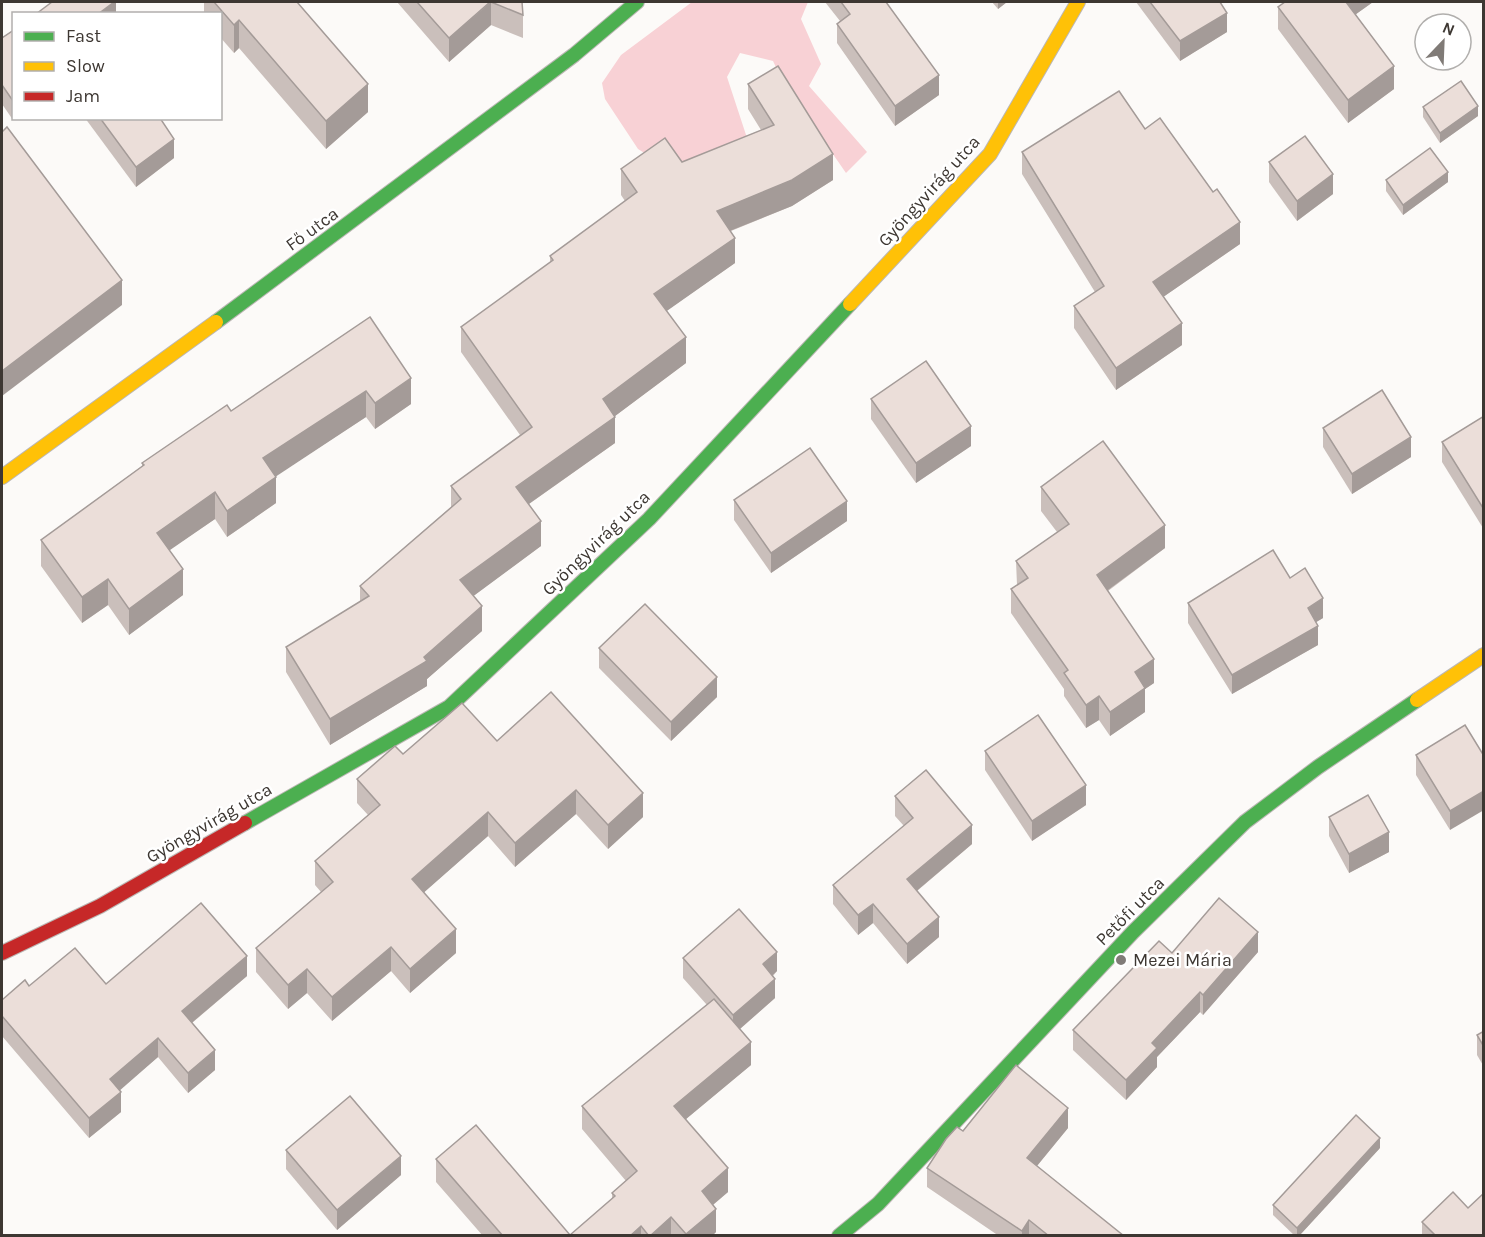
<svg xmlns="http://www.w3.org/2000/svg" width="1485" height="1237" font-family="Karla,sans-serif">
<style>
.forest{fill:#f8d1d5}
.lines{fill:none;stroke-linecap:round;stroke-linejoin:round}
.fast-casing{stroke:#bbb7b4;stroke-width:16}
.slow-casing{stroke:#bbb7b4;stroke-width:16}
.jam-casing{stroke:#bbb7b4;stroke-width:16}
.fast{stroke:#4caf50;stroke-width:14}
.slow{stroke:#ffc107;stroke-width:14}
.jam{stroke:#c62828;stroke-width:14}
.wall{fill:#cabfbb}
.shaded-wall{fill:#a49b98}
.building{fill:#ebded9;stroke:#a49b98;stroke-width:1.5}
.poi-dot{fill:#807b77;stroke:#fff;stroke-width:2}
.labels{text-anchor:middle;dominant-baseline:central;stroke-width:5;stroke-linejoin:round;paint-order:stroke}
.street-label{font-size:18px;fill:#3d3732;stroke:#fff}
.poi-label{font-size:18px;fill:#3d3732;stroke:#fff;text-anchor:start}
</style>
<rect width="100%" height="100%" fill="#fcfaf8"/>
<path class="forest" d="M 692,2 L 808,2 L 801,19 L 821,64 L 809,86 L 867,152 L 846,173 L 783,82 L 773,61 L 740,53 L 727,77 L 749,144 L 704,190 L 638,149 L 605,99 L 602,83 L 621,55 Z"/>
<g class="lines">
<g class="fast-casing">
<g id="fast">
<path d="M 216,322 L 574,55 L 637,2"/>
<path d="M 245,823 L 449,707 L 649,519 L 850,304"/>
<path d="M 839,1236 L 878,1204 L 1133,932 L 1245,822 L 1318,767 L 1417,700"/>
</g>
</g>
<g class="slow-casing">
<g id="slow">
<path d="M 850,304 L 990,154 L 1078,2"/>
<path d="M 2,477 L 216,322"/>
<path d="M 1417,700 L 1484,655"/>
</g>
</g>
<g class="jam-casing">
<path id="jam" d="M 2,953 L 100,906 L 245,823"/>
</g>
<use href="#fast" class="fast"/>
<use href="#slow" class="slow"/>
<use href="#jam" class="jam"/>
</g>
<g class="wall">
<path d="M 204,2 L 297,2 L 368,112 L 326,149 L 239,48 L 234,53 L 220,37 L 220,14 L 204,14 Z"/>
<path d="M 397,2 L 522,2 L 523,15 L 523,38 L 491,25 L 449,62 Z"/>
<path d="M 825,2 L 886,2 L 939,95 L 895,126 L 837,43 L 837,24 L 840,21 Z"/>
<path d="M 992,2 L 1007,2 L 998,9 Z"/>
<path d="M 1136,2 L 1220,2 L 1227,32 L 1180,61 Z"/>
<path d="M 1285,2 L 1373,2 L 1356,14 L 1394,89 L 1348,123 L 1278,29 L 1278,7 Z"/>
<path d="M 14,30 L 14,118 L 16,118 L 13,120 L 2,104 L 2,38 Z"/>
<path d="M 748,84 L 833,180 L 792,206 L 731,231 L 735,263 L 666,311 L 686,363 L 615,416 L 615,443 L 529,504 L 541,546 L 473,596 L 482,631 L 427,679 L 427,686 L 330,745 L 286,672 L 286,647 L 360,602 L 360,586 L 451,507 L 451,486 L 520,435 L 461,352 L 461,327 L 550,263 L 550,256 L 625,201 L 621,195 L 621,169 L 682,162 L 761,130 L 748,109 Z"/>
<path d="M 1423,107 L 1478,116 L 1440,143 L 1423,117 Z"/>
<path d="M 85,118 L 160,118 L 174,158 L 136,187 Z"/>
<path d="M 1145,129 L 1240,244 L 1163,297 L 1182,345 L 1116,390 L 1074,328 L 1074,306 L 1095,292 L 1022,174 L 1022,152 Z"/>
<path d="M 1269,162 L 1333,194 L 1297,221 L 1269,182 Z"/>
<path d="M 1386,180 L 1448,182 L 1403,215 L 1386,191 Z"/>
<path d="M 370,317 L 411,404 L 375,429 L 366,417 L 275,476 L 276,503 L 227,537 L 215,519 L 169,550 L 183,595 L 129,635 L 108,605 L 82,623 L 41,566 L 41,540 L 142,466 L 142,463 L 231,411 Z"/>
<path d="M 871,399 L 971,446 L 916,483 L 871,419 Z"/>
<path d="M 1484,416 L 1483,528 L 1442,462 L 1442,442 Z"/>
<path d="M 1323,428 L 1411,457 L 1352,494 L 1323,447 Z"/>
<path d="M 1041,487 L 1165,548 L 1108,591 L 1154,683 L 1145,689 L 1145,712 L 1110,736 L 1099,720 L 1086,728 L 1064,696 L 1064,689 L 1011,613 L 1011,589 L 1017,585 L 1016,561 L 1057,532 L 1041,511 Z"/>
<path d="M 734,500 L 847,521 L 771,573 L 734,520 Z"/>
<path d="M 1188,603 L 1323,618 L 1316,622 L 1318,645 L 1232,694 L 1188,623 Z"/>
<path d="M 599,648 L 717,697 L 671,741 L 599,668 Z"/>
<path d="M 1465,725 L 1450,830 L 1416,775 L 1416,755 Z"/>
<path d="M 497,741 L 643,817 L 608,849 L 576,814 L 515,867 L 488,836 L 424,892 L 456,953 L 410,993 L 391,971 L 332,1021 L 307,993 L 288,1009 L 256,972 L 256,948 L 321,892 L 315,885 L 315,861 L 368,815 L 357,803 L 357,779 L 403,754 Z"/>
<path d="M 985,751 L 1086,805 L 1032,841 L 985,770 Z"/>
<path d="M 895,796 L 972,844 L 917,891 L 939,937 L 907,964 L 873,923 L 858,935 L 833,904 L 833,885 L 904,826 L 895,816 Z"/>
<path d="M 1329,817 L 1389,852 L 1349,873 L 1329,836 Z"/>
<path d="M 1258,952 L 1203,1015 L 1200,1012 L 1157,1057 L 1157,1067 L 1126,1100 L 1073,1050 L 1073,1030 L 1172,953 Z"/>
<path d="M 683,958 L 777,971 L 773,976 L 775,998 L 740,1029 L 751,1065 L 686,1119 L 728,1192 L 713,1205 L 716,1232 L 712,1236 L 483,1236 L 436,1182 L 436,1159 L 570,1235 L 612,1199 L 612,1193 L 626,1181 L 582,1129 L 582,1106 L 707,1005 L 683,978 Z"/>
<path d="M 247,976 L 192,1023 L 215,1070 L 188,1093 L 158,1057 L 119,1090 L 121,1112 L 89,1138 L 2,1036 L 2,1000 L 29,986 L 106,984 Z"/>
<path d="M 1484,1031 L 1484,1067 L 1477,1055 L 1477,1035 Z"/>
<path d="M 1068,1128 L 1037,1166 L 1124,1236 L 999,1236 L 927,1187 L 927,1168 L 963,1131 Z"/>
<path d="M 1380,1148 L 1299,1236 L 1295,1236 L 1273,1215 L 1273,1205 Z"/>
<path d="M 286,1150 L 401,1175 L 337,1230 L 286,1169 Z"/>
<path d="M 1468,1208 L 1484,1236 L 1422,1236 L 1422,1222 Z"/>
</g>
<g class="shaded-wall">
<path d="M 114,2 L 116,2 L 116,14 L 98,14 Z"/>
<path d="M 491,2 L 491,25 L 449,62 L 449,38 Z"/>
<path d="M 998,2 L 1007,2 L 998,9 Z"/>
<path d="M 1345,2 L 1373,2 L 1345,22 Z"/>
<path d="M 1227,13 L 1227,32 L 1180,61 L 1180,41 Z"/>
<path d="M 239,20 L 239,48 L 234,53 L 234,25 Z"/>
<path d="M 1394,66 L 1394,89 L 1348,123 L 1348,100 Z"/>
<path d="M 939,75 L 939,95 L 895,126 L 895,106 Z"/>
<path d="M 368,84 L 368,112 L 326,149 L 326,121 Z"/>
<path d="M 1478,106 L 1478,116 L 1440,143 L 1440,133 Z"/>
<path d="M 174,139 L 174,158 L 136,187 L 136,167 Z"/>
<path d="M 833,154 L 833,180 L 792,206 L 717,236 L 717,211 Z"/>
<path d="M 1448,172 L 1448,182 L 1403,215 L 1403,205 Z"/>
<path d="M 1333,174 L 1333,194 L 1297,221 L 1297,201 Z"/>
<path d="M 1240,222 L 1240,244 L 1153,304 L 1153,282 Z"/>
<path d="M 735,238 L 735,263 L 654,320 L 654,294 Z"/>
<path d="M 122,280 L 122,305 L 2,396 L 2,371 Z"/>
<path d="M 1182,323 L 1182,345 L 1116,390 L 1116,368 Z"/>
<path d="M 686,337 L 686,363 L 603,425 L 603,399 Z"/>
<path d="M 411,378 L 411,404 L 375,429 L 375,403 Z"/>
<path d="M 366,391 L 366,417 L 263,485 L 263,458 Z"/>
<path d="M 615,417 L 615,443 L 516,513 L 516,487 Z"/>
<path d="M 971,426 L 971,446 L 916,483 L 916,463 Z"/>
<path d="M 1411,437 L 1411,457 L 1352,494 L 1352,474 Z"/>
<path d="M 276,477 L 276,503 L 227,537 L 227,511 Z"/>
<path d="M 215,492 L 215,519 L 157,559 L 157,533 Z"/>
<path d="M 847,501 L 847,521 L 771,573 L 771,553 Z"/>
<path d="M 541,521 L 541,546 L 460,606 L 460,580 Z"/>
<path d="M 1165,525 L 1165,548 L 1097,598 L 1097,575 Z"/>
<path d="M 183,569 L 183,595 L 129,635 L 129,609 Z"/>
<path d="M 108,579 L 108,605 L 82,623 L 82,597 Z"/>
<path d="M 1323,598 L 1323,618 L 1308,627 L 1308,608 Z"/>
<path d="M 482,606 L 482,631 L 427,679 L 427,686 L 330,745 L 330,719 L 424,657 Z"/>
<path d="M 1318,626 L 1318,645 L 1232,694 L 1232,675 Z"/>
<path d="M 1154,659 L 1154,683 L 1145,689 L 1145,712 L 1110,736 L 1110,712 L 1135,672 Z"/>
<path d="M 717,677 L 717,697 L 671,741 L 671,722 Z"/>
<path d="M 1099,696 L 1099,720 L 1086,728 L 1086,705 Z"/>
<path d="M 1086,785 L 1086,805 L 1032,841 L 1032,821 Z"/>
<path d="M 576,790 L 576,814 L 515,867 L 515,843 Z"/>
<path d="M 1484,791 L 1484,810 L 1450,830 L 1450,811 Z"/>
<path d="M 643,793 L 643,817 L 608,849 L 608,825 Z"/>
<path d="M 488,812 L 488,836 L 412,903 L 412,879 Z"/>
<path d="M 972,825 L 972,844 L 907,899 L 907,879 Z"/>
<path d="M 1389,832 L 1389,852 L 1349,873 L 1349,854 Z"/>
<path d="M 873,904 L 873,923 L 858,935 L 858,915 Z"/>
<path d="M 939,917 L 939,937 L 907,964 L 907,944 Z"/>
<path d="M 456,929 L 456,953 L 410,993 L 410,969 Z"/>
<path d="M 1258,932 L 1258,952 L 1203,1015 L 1203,995 Z"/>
<path d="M 391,947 L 391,971 L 332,1021 L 332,997 Z"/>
<path d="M 777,952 L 777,971 L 763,984 L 763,964 Z"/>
<path d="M 247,956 L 247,976 L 182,1031 L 182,1011 Z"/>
<path d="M 307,969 L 307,993 L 288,1009 L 288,985 Z"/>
<path d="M 775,979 L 775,998 L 733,1035 L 733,1015 Z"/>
<path d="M 1200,992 L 1200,1012 L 1157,1057 L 1157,1067 L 1126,1100 L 1126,1080 L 1152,1043 Z"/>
<path d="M 158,1038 L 158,1057 L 110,1099 L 110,1079 Z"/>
<path d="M 751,1042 L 751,1065 L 674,1129 L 674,1106 Z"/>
<path d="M 215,1050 L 215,1070 L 188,1093 L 188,1073 Z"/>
<path d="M 121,1092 L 121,1112 L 89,1138 L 89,1118 Z"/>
<path d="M 1068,1108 L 1068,1128 L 1027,1178 L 1027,1158 Z"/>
<path d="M 1380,1138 L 1380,1148 L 1299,1236 L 1297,1236 L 1297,1228 Z"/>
<path d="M 401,1156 L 401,1175 L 337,1230 L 337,1210 Z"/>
<path d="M 728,1168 L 728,1192 L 702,1214 L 702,1191 Z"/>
<path d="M 716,1209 L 716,1232 L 712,1236 L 686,1236 L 686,1234 Z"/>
<path d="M 671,1217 L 671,1236 L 650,1236 Z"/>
<path d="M 1029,1220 L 1029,1236 L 1022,1236 L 1022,1231 Z"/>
<path d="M 641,1226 L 641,1236 L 630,1236 Z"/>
</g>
<g class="building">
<path d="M 52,2 L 114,2 L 98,14 L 36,14 Z"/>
<path d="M 214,2 L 297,2 L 368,84 L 326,121 L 239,20 L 234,25 Z"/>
<path d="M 417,2 L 490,2 L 449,38 Z"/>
<path d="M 491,2 L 522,2 L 523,15 Z"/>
<path d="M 841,2 L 886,2 L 939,75 L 895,106 L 837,24 L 850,14 Z"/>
<path d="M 1150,2 L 1220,2 L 1227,13 L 1180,41 Z"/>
<path d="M 1285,2 L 1346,2 L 1394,66 L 1348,100 L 1278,7 Z"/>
<path d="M 14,30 L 14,101 L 13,101 L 2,85 L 2,38 Z"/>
<path d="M 778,66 L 833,154 L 792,180 L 717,211 L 735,238 L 654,294 L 686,337 L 603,399 L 615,417 L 516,487 L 541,521 L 460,580 L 482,606 L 424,657 L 427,661 L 330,719 L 286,647 L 369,596 L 360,586 L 461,499 L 451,486 L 532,427 L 461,327 L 553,260 L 550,256 L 637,192 L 621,169 L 665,138 L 682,162 L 774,125 L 748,84 Z"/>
<path d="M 1461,81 L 1478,106 L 1440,133 L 1423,107 Z"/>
<path d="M 1119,91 L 1145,129 L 1160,118 L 1213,192 L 1217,189 L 1240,222 L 1153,282 L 1182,323 L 1116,368 L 1074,306 L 1104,286 L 1022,152 Z"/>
<path d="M 100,118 L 160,118 L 174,139 L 136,167 Z"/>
<path d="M 7,127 L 122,280 L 2,371 L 2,132 Z"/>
<path d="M 1305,136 L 1333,174 L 1297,201 L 1269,162 Z"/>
<path d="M 1430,148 L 1448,172 L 1403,205 L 1386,180 Z"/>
<path d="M 370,317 L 411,378 L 375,403 L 366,391 L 263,458 L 276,477 L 227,511 L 215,492 L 157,533 L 183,569 L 129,609 L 108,579 L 82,597 L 41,540 L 144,465 L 142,463 L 227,405 L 231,411 Z"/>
<path d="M 926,361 L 971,426 L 916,463 L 871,399 Z"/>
<path d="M 1382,390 L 1411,437 L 1352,474 L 1323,428 Z"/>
<path d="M 1484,416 L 1484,508 L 1483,508 L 1442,442 Z"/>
<path d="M 1103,441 L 1165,525 L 1097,575 L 1154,659 L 1135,672 L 1145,688 L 1110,712 L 1099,696 L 1086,705 L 1064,673 L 1068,670 L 1011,589 L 1028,578 L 1016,561 L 1069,524 L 1041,487 Z"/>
<path d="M 810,448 L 847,501 L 771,553 L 734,500 Z"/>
<path d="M 1273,550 L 1290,578 L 1305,568 L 1323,598 L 1308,608 L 1318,626 L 1232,675 L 1188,603 Z"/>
<path d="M 645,604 L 717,677 L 671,722 L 599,648 Z"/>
<path d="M 551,692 L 643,793 L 608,825 L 576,790 L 515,843 L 488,812 L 412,879 L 456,929 L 410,969 L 391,947 L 332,997 L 307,969 L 288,985 L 256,948 L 333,882 L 315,861 L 380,805 L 357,779 L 395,746 L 403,754 L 462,703 L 497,741 Z"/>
<path d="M 1038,715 L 1086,785 L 1032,821 L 985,751 Z"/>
<path d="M 1465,725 L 1484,756 L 1484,791 L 1450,811 L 1416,755 Z"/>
<path d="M 926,770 L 972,825 L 907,879 L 939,917 L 907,944 L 873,904 L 858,915 L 833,885 L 913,818 L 895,796 Z"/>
<path d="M 1368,795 L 1389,832 L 1349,854 L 1329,817 Z"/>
<path d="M 1219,898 L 1258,932 L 1203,995 L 1200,992 L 1152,1043 L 1157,1048 L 1126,1080 L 1073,1030 L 1159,941 L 1172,953 Z"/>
<path d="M 201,903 L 247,956 L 182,1011 L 215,1050 L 188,1073 L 158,1038 L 110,1079 L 121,1092 L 89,1118 L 2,1016 L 2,1000 L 25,980 L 29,986 L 75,948 L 106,984 Z"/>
<path d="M 739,909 L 777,952 L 763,964 L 775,979 L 733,1015 L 683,958 Z"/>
<path d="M 714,999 L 751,1042 L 674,1106 L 728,1168 L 702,1191 L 716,1209 L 686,1234 L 671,1217 L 650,1236 L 649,1236 L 641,1226 L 630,1236 L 503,1236 L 436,1159 L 476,1125 L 570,1235 L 615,1196 L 612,1193 L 637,1171 L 582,1106 Z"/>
<path d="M 1484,1031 L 1484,1047 L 1477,1035 Z"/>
<path d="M 1016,1065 L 1068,1108 L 1027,1158 L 1124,1236 L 1049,1236 L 1029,1220 L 1022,1231 L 927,1168 L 946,1139 L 957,1127 L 963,1131 Z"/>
<path d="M 350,1096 L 401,1156 L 337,1210 L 286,1150 Z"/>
<path d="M 1356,1115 L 1380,1138 L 1297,1228 L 1273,1205 Z"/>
<path d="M 1453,1192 L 1468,1208 L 1484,1193 L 1484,1236 L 1434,1236 L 1435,1235 L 1422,1222 Z"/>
</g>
<circle class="poi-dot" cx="1121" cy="960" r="6"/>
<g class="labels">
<g class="street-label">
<text transform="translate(929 191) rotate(-48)">Gyöngyvirág utca</text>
<text transform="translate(312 229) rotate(-36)">Fő utca</text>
<text transform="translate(596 543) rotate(-44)">Gyöngyvirág utca</text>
<text transform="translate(209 823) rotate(-30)">Gyöngyvirág utca</text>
<text transform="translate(1130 911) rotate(-45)">Petőfi utca</text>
</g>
<g class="poi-label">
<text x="1133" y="960">Mezei Mária</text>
</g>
</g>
<rect width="1485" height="1237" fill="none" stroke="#3d3732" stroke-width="6"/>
<rect x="12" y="12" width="210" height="108" fill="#ffffff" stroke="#b1afad" stroke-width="1.5"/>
<rect x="24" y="32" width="30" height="9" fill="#4caf50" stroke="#b1afad" stroke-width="1.5"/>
<text x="66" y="42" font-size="18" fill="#3d3732">Fast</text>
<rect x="24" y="62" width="30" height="9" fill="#ffc107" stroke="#b1afad" stroke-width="1.5"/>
<text x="66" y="72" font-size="18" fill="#3d3732">Slow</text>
<rect x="24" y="92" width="30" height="9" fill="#c62828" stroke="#b1afad" stroke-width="1.5"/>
<text x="66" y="102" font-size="18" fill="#3d3732">Jam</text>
<g transform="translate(1443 42) rotate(23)"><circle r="28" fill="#ffffff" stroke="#b1afad" stroke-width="1.5"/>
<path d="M0-4.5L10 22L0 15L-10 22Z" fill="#807b77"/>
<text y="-9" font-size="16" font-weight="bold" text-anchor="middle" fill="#3d3732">N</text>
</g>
</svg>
